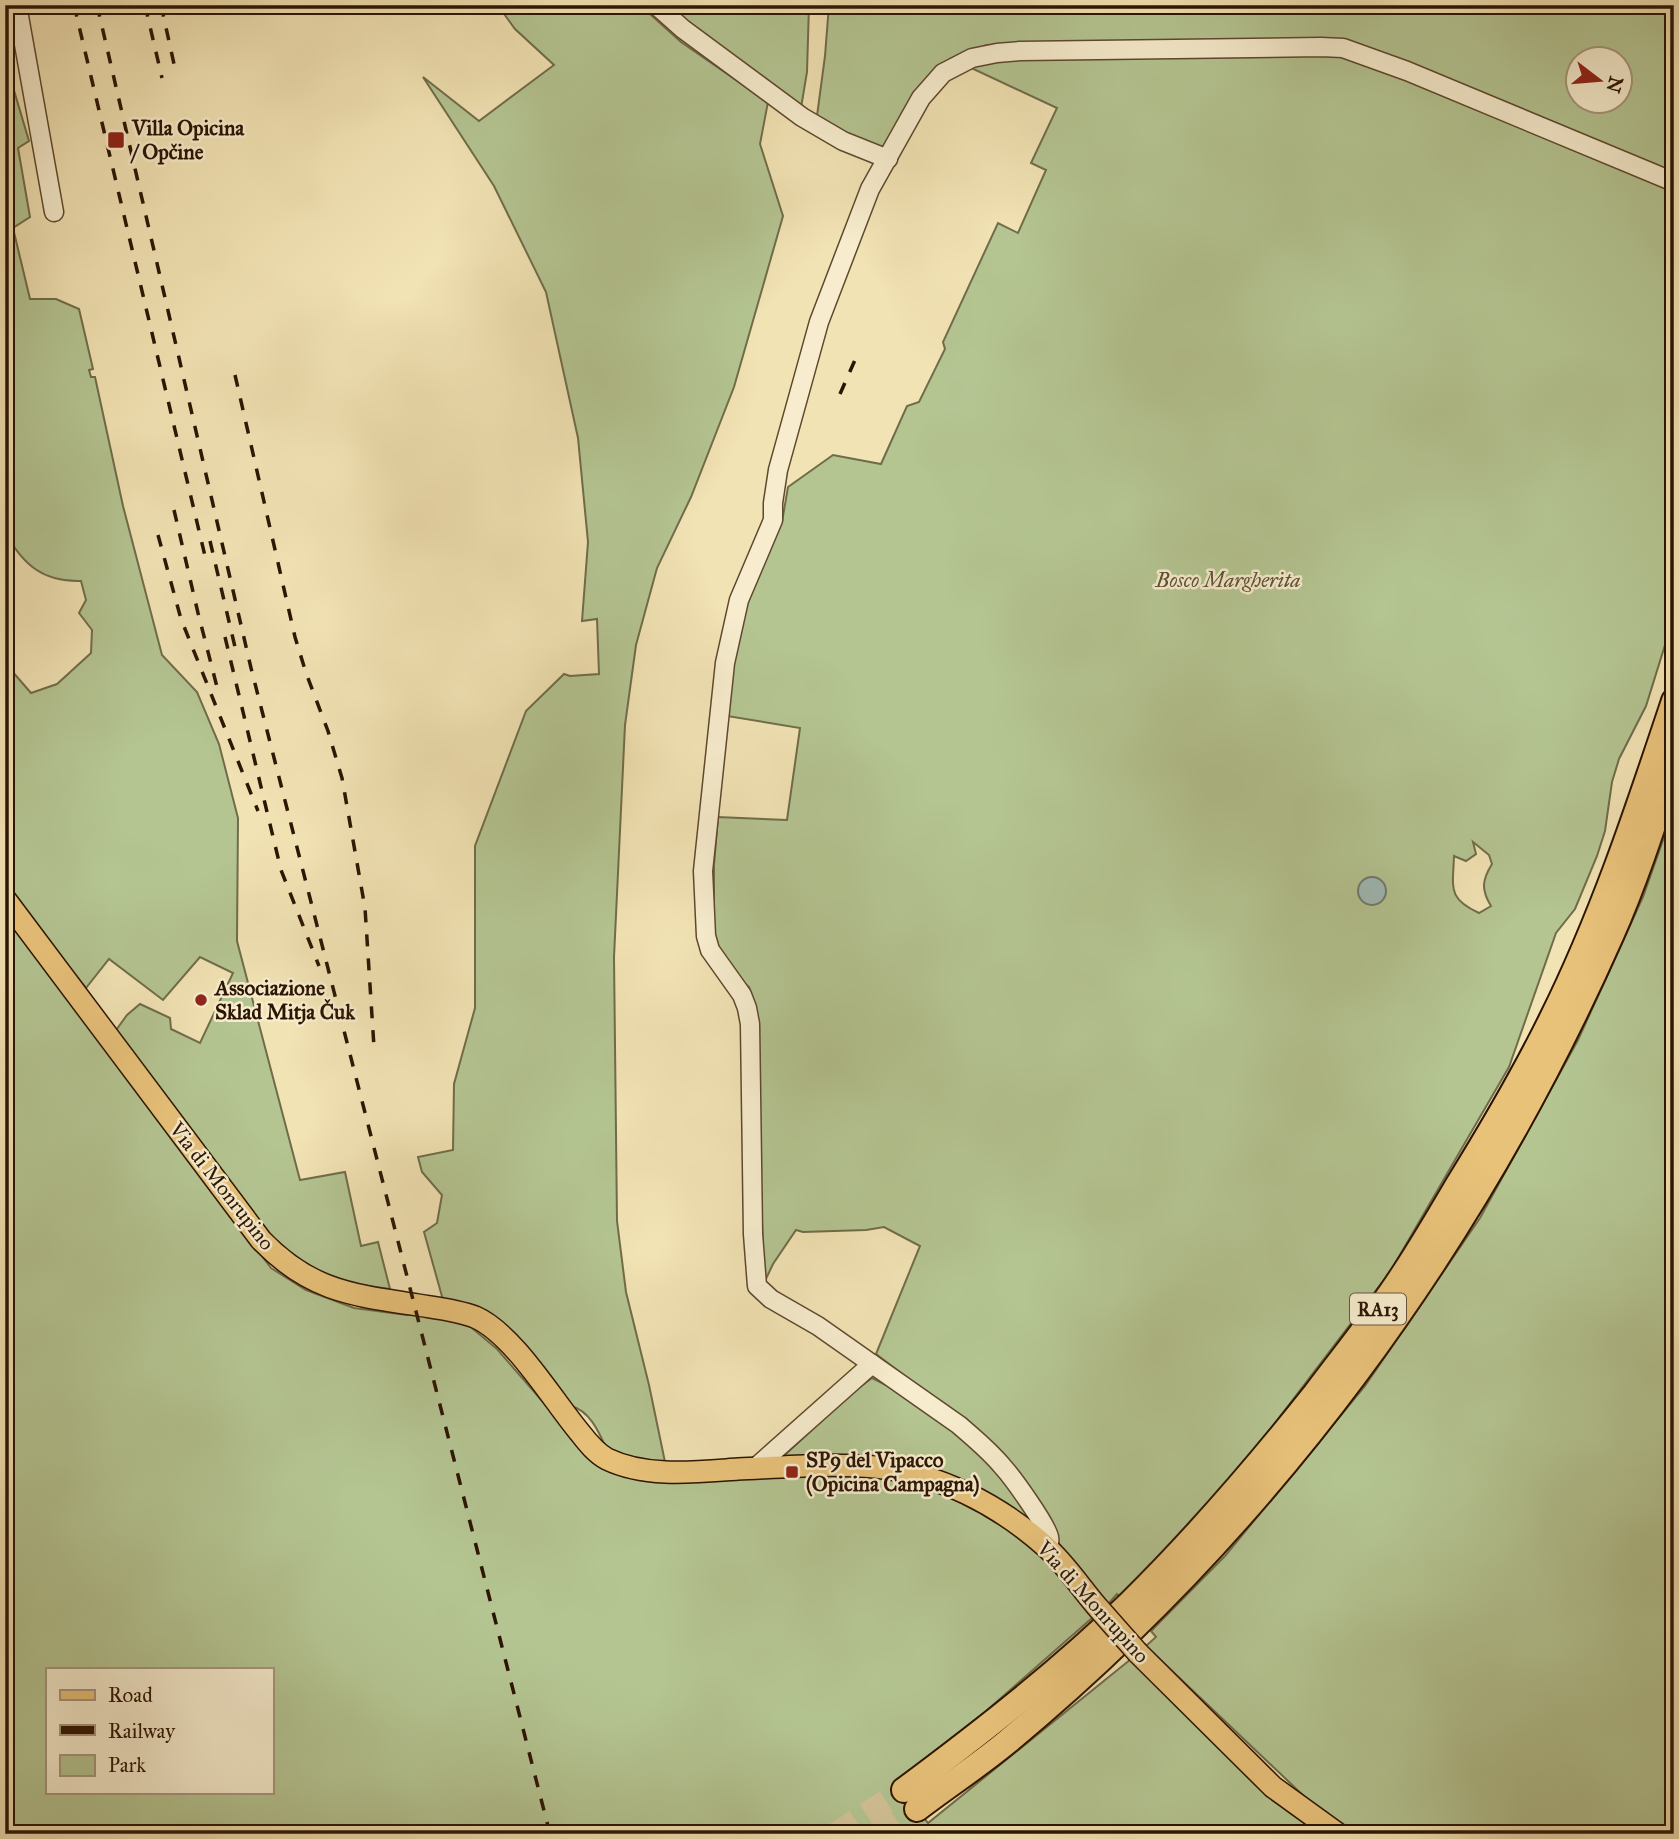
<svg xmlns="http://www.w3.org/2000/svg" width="1679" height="1839" font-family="'IM FELL Great Primer',serif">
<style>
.green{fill:#b4c592;stroke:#706c4a;stroke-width:2;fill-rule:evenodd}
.water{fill:#9fbbb8;stroke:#71786f;stroke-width:2}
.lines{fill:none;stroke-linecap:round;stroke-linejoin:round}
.highway-tunnel{stroke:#d4c499;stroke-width:24;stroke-dasharray:24 12;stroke-linecap:butt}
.minor-casing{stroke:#5e482e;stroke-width:21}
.major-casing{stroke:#2c1402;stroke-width:24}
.highway-casing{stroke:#2c1402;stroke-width:28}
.minor{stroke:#f7edce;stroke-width:18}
.major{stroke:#e9c27a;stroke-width:21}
.highway{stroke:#e9c27a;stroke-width:24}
.rail{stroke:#2c1402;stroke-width:3.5;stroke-dasharray:12 12;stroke-linecap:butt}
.major-bridge-casing{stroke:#2c1402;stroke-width:24;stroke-linecap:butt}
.major-bridge{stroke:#e9c27a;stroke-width:21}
.poi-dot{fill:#8f2418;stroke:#f7edce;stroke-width:2.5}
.labels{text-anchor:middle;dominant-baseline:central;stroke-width:5;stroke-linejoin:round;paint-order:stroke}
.shield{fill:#f7edce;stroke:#69553f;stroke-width:2}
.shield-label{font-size:19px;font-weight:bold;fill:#2c1402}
.poi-label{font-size:21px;font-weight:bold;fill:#2c1402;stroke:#f7edce;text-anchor:start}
.park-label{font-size:21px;font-style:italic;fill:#5c5234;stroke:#f7edce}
.street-label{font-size:21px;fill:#2c1402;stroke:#f7edce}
</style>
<rect width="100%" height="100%" fill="#f2e3b4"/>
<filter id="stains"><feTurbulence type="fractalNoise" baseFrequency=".00286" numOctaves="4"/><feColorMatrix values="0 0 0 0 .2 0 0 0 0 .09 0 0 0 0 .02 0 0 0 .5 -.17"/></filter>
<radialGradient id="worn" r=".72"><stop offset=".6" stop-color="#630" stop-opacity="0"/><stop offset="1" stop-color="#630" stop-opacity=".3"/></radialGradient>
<g class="green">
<path d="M 509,5 L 640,5 L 681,42 L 768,102 L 760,144 L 783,216 L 734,387 L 691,497 L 657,568 L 636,645 L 625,725 L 614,957 L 617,1221 L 626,1292 L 649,1385 L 665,1462 L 633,1460 L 608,1452 C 600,1435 591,1411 571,1406 L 443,1300 L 424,1232 L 437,1223 L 442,1195 L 422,1172 L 418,1157 L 453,1150 L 454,1084 L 475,1008 L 475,846 L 526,711 L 564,674 L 570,676 L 599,674 L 597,619 L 582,621 L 588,542 L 578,438 L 546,292 L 494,186 L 423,77 L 479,121 L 554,65 L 515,29 L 499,7 Z"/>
<path d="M 667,5 L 809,5 L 807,72 L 801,108 Z"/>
<path d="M 829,5 L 1674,5 L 1674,174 L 1343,40 L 987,45 C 975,50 961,53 950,59 C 917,79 901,114 885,147 C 859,144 839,130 817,116 L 825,56 ZM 1578,60 L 1620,60 L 1620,102 L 1578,102 Z"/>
<path d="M 1341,53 L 1674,189 L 1674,616 L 1646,706 L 1619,759 L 1612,782 L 1605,831 L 1597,856 L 1575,909 L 1556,933 L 1509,1067 L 1390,1272 L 1250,1456 L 1121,1598 L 1117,1594 L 1108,1604 L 1060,1546 L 1030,1488 L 981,1434 L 876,1354 L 920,1246 L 884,1227 L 866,1230 L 803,1232 L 796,1230 L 773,1264 L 764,1283 L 755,1004 L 749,987 L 738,978 L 720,951 L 714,936 L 714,865 L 718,817 L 787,820 L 800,728 L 727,716 L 731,667 L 740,618 L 760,567 L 782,522 L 788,487 L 833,455 L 881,464 L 907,406 L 919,402 L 945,349 L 943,342 L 998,223 L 1018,233 L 1046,170 L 1031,163 L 1057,108 L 967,66 L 993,59 ZM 1473,842 L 1489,855 L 1492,864 C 1482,880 1481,890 1491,906 L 1479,913 C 1447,898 1453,888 1454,856 L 1466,861 L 1476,854 Z"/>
<path d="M 5,60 L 29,141 L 18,148 L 30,217 L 13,228 L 30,299 L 56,299 L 79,309 L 93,369 L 89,370 L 91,377 L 95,377 L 123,506 L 162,655 L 197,692 L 219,744 L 238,818 L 237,941 L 300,1180 L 345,1172 L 361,1246 L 378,1242 L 390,1289 L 354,1284 L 323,1275 L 271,1241 L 114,1033 L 127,1015 L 140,1004 L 170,1018 L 171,1029 L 200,1043 L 233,973 L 200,957 L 163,1000 L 109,959 L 86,988 L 5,890 L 5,663 L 31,693 L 57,684 L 91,653 L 92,630 L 79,613 L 86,600 L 81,581 C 43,582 23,565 5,532 Z"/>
<path d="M 1674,809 L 1674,1834 L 1361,1834 L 1328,1819 L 1146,1646 L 1156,1637 L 1151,1631 L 1225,1556 L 1365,1386 L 1480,1218 L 1578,1040 L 1643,897 Z"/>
<path d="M 5,912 L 271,1268 L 306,1290 L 354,1308 L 407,1315 L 416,1314 L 466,1323 L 497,1349 L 550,1410 L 585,1455 L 615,1471 L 874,1473 L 932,1489 L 996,1519 L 1046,1558 L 1092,1618 L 985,1712 L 896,1781 L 928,1823 L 1131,1659 L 1290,1813 L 1321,1834 L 5,1834 ZM 47,1669 L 271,1669 L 271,1792 L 47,1792 Z"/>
<path d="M 872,1378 L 902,1393 L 1001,1467 L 1037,1524 L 946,1481 L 775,1464 L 852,1393 Z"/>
</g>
<circle class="water" cx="1372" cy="891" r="14"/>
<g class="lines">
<g class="highway-tunnel">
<path d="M 836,1834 L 904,1790"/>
<path d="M 877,1834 L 917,1809"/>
</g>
<g class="minor-casing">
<g id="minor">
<path d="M 17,5 L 54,212"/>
<path d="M 656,5 L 683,29 L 802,117 L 843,141 L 888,159"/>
<path d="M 755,1468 L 872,1364"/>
<path d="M 1048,1548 C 1049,1544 1050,1542 1049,1537 C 1046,1524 1013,1478 1003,1467 C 990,1451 974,1438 959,1425 L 818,1326 L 771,1299 L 757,1286 L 753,1234 L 750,1024 L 747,1008 L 742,995 L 710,950 L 706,936 L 703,871 L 725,663 L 739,600 L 773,520 L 773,503 L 778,470 L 819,322 L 870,189 L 921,98 L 943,73 L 972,58 L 997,53 L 1020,51 L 1321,47 L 1343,48 L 1407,71 L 1674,182"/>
</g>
</g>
<g class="major-casing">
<g id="major">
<path d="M 5,899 L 261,1240 C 310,1291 352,1295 418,1305 C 437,1308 457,1310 475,1317 C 514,1334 553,1401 581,1434 C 588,1443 596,1453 607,1459 C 646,1478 696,1472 738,1469 C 783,1467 830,1463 875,1467 C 938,1473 999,1505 1045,1546 C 1066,1564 1082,1590 1100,1610"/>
<path d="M 1138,1653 L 1273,1787 L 1338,1834"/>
</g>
</g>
<g class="highway-casing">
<g id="highway">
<path d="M 904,1790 C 982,1732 1060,1671 1130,1603 C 1196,1538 1257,1467 1315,1394 C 1345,1354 1377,1315 1404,1273 C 1423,1244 1440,1215 1457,1186 C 1491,1131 1523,1077 1551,1020 C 1602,918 1638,809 1674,701"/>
<path d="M 917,1809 C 947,1786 978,1766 1007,1742 C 1270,1524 1473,1247 1611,936 C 1636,880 1655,820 1674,762"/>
</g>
</g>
<use href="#minor" class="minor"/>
<use href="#major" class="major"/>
<use href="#highway" class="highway"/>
<g class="rail">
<path d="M 74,5 L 205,556"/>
<path d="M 97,5 L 251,668 L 550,1834"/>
<path d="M 145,5 L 162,78"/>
<path d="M 161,5 L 176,73"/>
<path d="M 235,375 L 295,637 L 306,673 L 328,731 L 342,778 L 365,908 L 374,1047"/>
<path d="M 840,394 L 859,351"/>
<path d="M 174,510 L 198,613 L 217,687"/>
<path d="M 158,535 L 181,619 L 258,811"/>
<path d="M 210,541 L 235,647"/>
<path d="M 225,637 L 281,870 L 319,966"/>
</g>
<g class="major-bridge-casing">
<path id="major-bridge" d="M 1100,1610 L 1138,1653"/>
</g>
<use href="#major-bridge" class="major-bridge"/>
</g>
<g class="poi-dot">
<rect x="107" y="131" width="18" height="18" rx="3.5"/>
<circle cx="201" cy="1000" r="7"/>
<rect x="785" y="1465" width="14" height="14" rx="3.5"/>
</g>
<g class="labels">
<rect class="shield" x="1350" y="1293.5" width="56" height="31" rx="5"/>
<g class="shield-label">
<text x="1378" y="1309">RA13</text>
</g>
<g class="poi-label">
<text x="132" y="128">Villa Opicina<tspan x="132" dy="24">/ Opčine</tspan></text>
<text x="215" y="988">Associazione<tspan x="215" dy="24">Sklad Mitja Čuk</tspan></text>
<text x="806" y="1460">SP9 del Vipacco<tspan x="806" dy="24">(Opicina Campagna)</tspan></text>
</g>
<g class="park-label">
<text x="1228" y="580">Bosco Margherita</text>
</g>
<g class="street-label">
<text transform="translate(222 1186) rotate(52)">Via di Monrupino</text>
<text transform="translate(1093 1602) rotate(48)">Via di Monrupino</text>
</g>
</g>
<rect width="1679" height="1839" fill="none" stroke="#f2e3b4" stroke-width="28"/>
<rect x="7" y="7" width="1665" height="1825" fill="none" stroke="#2c1402" stroke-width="3.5"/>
<rect x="14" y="14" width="1651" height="1811" fill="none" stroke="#2c1402" stroke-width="2"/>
<rect x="46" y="1668" width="228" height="126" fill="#f7edce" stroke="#a6967c" stroke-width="2"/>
<rect x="60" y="1690" width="35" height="10" fill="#e9c27a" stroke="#a6967c" stroke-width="2"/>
<text x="108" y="1702" font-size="21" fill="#2c1402">Road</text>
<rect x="60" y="1725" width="35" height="10" fill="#2c1402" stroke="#a6967c" stroke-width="2"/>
<text x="108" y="1738" font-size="21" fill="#2c1402">Railway</text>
<rect x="60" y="1755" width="35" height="21" fill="#b4c592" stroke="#a6967c" stroke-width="2"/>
<text x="108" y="1772" font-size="21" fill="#2c1402">Park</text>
<g transform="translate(1599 80) rotate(106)"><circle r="33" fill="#f7edce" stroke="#a6967c" stroke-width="2"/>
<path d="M0-5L12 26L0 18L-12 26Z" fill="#8f2418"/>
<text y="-10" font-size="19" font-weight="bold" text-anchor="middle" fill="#2c1402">N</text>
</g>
<rect width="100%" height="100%" filter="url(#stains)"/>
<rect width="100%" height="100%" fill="url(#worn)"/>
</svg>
